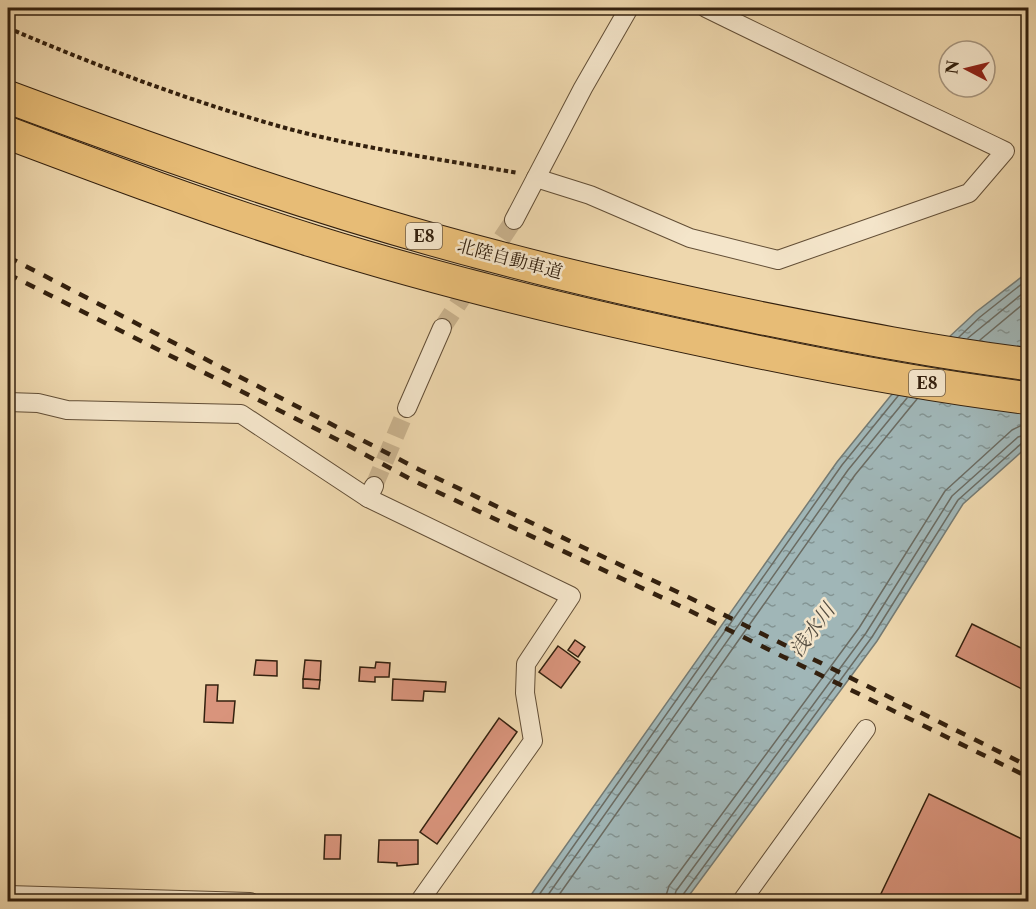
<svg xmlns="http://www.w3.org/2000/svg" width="1036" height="909" font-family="'Libre Caslon Text','Noto Serif JP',serif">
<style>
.water{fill:url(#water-ripples);stroke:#747a73;stroke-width:1.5}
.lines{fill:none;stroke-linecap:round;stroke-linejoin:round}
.shore{stroke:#6a6b62;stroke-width:1.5}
.building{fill:#d9947c;stroke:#33200e;stroke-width:1.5}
.minor-tunnel{stroke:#c9b28d;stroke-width:18;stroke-dasharray:18 9;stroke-linecap:butt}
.minor-casing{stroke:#624e36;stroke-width:20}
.motorway-casing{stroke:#33200e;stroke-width:34}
.path{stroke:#33200e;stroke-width:4;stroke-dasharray:4.5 3;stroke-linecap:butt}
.minor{stroke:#f4e5ca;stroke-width:18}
.motorway{stroke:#e7bc76;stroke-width:32}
.rail{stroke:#33200e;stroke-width:4.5;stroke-dasharray:10 10;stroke-linecap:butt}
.labels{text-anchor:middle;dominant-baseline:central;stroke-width:5;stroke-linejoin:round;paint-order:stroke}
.shield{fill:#f4e5ca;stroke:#6d5b46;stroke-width:1.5}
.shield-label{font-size:16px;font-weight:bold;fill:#33200e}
.street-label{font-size:18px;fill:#33200e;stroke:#f4e5ca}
.water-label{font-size:20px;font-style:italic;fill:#544d41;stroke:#f4e5ca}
</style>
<defs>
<pattern id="water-ripples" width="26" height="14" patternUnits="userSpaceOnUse" patternTransform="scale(1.5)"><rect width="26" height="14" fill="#a0b6b7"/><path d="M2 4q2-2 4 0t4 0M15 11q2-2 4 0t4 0" fill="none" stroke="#839493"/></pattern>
</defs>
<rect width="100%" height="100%" fill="#eed7ad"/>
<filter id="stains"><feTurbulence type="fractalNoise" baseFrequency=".00333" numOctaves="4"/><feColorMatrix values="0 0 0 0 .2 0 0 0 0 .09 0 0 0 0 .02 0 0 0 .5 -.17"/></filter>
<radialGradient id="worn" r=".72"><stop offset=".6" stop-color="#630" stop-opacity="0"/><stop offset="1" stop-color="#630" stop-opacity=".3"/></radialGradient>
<path class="water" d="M 1028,272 L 1028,446 L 963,504 L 877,641 L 685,901 L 526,902 L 837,462 L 905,378 L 976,312 Z"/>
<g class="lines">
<g class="shore">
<path d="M 959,337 L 980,317 L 1028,279"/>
<path d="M 968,338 L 1028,289"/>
<path d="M 980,340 L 1028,300"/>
<path d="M 534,902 L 842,465 L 898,396"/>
<path d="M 543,902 L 848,470 L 907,398"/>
<path d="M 554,902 L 855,475 L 917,399"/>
<path d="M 664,902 L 669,886 L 859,628 L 945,491 L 1012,430 L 1020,426 L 1028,425"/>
<path d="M 673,902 L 676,891 L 866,633 L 952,496 L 1018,437 L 1028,434"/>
<path d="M 681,902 L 682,896 L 872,637 L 958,500 L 1022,443 L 1028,442"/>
</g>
</g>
<g class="building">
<path d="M 972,624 L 1021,648 L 1025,641 L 1028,643 L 1028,692 L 956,656 Z"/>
<path d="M 575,640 L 585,647 L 578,657 L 568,650 Z"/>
<path d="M 558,646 L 580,662 L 561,688 L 539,672 Z"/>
<path d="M 256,660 L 277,661 L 277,676 L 254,675 Z"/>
<path d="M 305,660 L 321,661 L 320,680 L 303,679 Z"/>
<path d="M 376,662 L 390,663 L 389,677 L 375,677 L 375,682 L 359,681 L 360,667 L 375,668 Z"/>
<path d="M 303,679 L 320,680 L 319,689 L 303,688 Z"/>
<path d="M 393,679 L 446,682 L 445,692 L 424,691 L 423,701 L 392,700 Z"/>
<path d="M 206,685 L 218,685 L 217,701 L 235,701 L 233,723 L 204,722 Z"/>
<path d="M 499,718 L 517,732 L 437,844 L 420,832 Z"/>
<path d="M 929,794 L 1028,842 L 1028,902 L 877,902 Z"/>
<path d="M 325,835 L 341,835 L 340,859 L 324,859 Z"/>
<path d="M 379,840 L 418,840 L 418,864 L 397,866 L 397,863 L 378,862 Z"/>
</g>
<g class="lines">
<g class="minor-tunnel">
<path d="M 442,328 L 514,220"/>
<path d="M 374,486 L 407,408"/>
</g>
<g class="minor-casing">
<g id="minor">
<path d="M 536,178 L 590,195 L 690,238 L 778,260 L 969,193 L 1005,151 C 905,103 805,57 706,8"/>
<path d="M 514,220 L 583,88 L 629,8"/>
<path d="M 8,402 L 38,403 L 67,410 L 241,414 L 368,498 L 374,486"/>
<path d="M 407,408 L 442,328"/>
<path d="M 368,498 L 571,596 L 526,664 L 525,693 L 533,741 L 419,902"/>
<path d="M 8,895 L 250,902"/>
<path d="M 741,902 L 866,729"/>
</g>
</g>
<g class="motorway-casing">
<g id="motorway">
<path d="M 8,97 C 169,157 331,214 497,257 C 583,280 670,299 756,317 C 846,335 937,353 1028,364"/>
<path d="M 8,133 C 109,171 210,209 313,241 C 450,284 590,317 730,346 C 829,367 928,386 1028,398"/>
</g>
</g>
<path class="path" d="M 8,28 C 92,64 179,97 268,123 C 349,147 435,158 518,173"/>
<use href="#minor" class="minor"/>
<use href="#motorway" class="motorway"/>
<g class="rail">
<path d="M 8,257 L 420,470 L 688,597 L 1028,766"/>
<path d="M 8,274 L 336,439 L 414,481 L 680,606 L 1028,777"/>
</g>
</g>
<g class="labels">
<g class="shield">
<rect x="406" y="223" width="36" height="26" rx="4.5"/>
<rect x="909" y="370" width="36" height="26" rx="4.5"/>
</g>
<g class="shield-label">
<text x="424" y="236">E8</text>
<text x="927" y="383">E8</text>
</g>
<g class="street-label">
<text transform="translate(510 259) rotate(15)">北陸自動車道</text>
</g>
<g class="water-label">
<text transform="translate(812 630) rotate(-53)">浅水川</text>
</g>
</g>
<rect width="1036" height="909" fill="none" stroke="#eed7ad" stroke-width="30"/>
<rect x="9" y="9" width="1018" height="891" fill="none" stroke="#33200e" stroke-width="3"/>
<rect x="15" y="15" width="1006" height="879" fill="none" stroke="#33200e" stroke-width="1.5"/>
<g transform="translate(967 69) rotate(277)"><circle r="28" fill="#f4e5ca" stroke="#a7967f" stroke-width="1.5"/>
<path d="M0-4.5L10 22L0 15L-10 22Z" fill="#8f2418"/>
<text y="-9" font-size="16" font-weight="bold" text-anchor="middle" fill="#33200e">N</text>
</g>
<rect width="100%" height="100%" filter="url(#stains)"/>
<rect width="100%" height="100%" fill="url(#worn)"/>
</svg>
